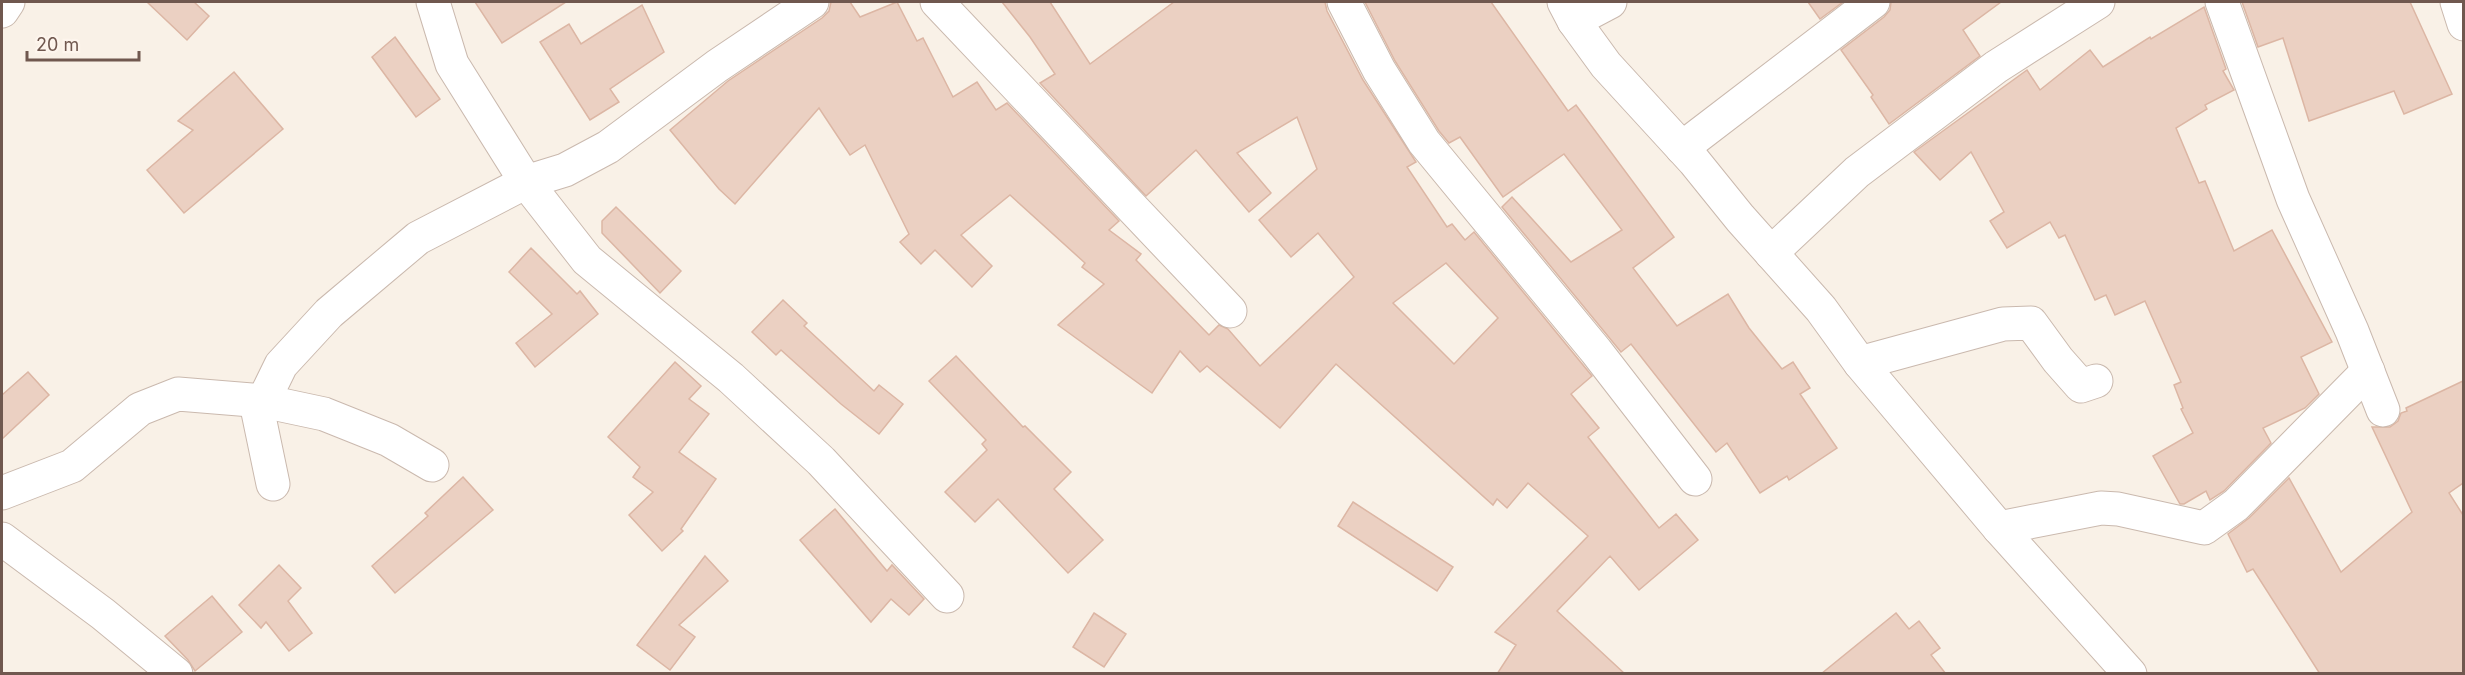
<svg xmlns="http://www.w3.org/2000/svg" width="2465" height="675" font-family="Inter,sans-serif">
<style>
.building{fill:#ebd0c2;stroke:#dcb6a4;stroke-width:1.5;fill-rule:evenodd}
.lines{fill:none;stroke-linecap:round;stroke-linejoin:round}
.street-casing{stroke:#cab9ae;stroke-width:35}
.street{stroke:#fff;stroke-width:33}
</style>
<rect width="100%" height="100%" fill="#f9f1e7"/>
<g class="building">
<path d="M 147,2 L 194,2 L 209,16 L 187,40 Z"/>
<path d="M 475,2 L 566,2 L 502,43 Z"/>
<path d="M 831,2 L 850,2 L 860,17 L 897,2 L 917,41 L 923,38 L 953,97 L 977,82 L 996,110 L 1007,103 L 1119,221 L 1109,230 L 1141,254 L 1136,260 L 1209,335 L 1219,325 L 1228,329 L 1260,366 L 1354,277 L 1318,233 L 1291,257 L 1259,220 L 1317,169 L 1297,117 L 1237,153 L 1271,193 L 1249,212 L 1196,150 L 1146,196 L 1040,83 L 1055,74 L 1030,37 L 1002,2 L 1050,2 L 1090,64 L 1174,2 L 1325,2 L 1327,11 L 1363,80 L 1416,162 L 1407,167 L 1447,227 L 1452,224 L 1465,240 L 1474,232 L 1592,376 L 1571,394 L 1599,428 L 1588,437 L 1659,528 L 1676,514 L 1698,540 L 1639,590 L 1610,556 L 1557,611 L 1625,674 L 1497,674 L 1516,645 L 1495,632 L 1588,536 L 1528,483 L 1507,508 L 1497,499 L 1493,505 L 1336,364 L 1280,428 L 1207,366 L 1200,372 L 1180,351 L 1152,393 L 1058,325 L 1104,284 L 1082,267 L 1085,263 L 1010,195 L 961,235 L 992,266 L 972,287 L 935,250 L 921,264 L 900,242 L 909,234 L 865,145 L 850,155 L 819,108 L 735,204 L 719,189 L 670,130 L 728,81 L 822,18 L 829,11 ZM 1446,263 L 1498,318 L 1454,364 L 1393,303 Z"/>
<path d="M 1365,2 L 1491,2 L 1568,111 L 1576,105 L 1674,237 L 1633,268 L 1677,326 L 1728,294 L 1749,328 L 1782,369 L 1793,362 L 1810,388 L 1800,394 L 1837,448 L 1789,480 L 1787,476 L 1760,493 L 1727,443 L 1716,452 L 1631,344 L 1621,352 L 1502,207 L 1512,197 L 1571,262 L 1622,230 L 1564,154 L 1503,197 L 1460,137 L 1449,143 L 1439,131 L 1395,61 Z"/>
<path d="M 1808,2 L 1843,2 L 1820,19 Z"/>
<path d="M 1891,2 L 2001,2 L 1963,30 L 1980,56 L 1889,124 L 1871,97 L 1873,95 L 1841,50 L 1884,17 L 1890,10 Z"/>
<path d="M 2242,2 L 2410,2 L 2452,94 L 2404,114 L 2394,91 L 2309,121 L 2283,38 L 2258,47 Z"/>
<path d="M 642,5 L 664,52 L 610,89 L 619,102 L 590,120 L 540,42 L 569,24 L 581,44 Z"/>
<path d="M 2204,7 L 2226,69 L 2223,71 L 2234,90 L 2205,105 L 2207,109 L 2176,128 L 2199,183 L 2205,181 L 2234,251 L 2272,230 L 2332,342 L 2301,357 L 2319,394 L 2305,408 L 2263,428 L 2271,443 L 2224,491 L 2210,500 L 2206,491 L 2184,504 L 2180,504 L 2153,456 L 2193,433 L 2181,409 L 2183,408 L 2174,385 L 2181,382 L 2145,301 L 2115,315 L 2106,295 L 2095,300 L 2065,235 L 2059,238 L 2050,222 L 2007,248 L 1990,221 L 2004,212 L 1971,152 L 1940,180 L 1914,152 L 2027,70 L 2040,90 L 2090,50 L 2103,67 L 2150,37 L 2151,39 Z"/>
<path d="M 395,37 L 440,99 L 416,117 L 372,57 Z"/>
<path d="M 234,72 L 283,129 L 184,213 L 147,170 L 193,130 L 178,121 Z"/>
<path d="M 616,207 L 681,271 L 660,293 L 602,233 L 602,221 Z"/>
<path d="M 531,248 L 577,294 L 580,291 L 598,314 L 535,367 L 516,343 L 552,314 L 509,272 Z"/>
<path d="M 783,300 L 807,323 L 804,326 L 874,391 L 879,385 L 903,404 L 879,434 L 841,404 L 781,350 L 776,355 L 752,332 Z"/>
<path d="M 956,356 L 1023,427 L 1025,426 L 1071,472 L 1054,489 L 1103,540 L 1068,573 L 998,499 L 975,522 L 945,492 L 987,450 L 982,444 L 986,440 L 929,381 Z"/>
<path d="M 675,362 L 701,386 L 689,399 L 709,414 L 679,452 L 716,479 L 681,529 L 683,531 L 662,551 L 629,515 L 653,492 L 633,477 L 640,467 L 608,437 Z"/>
<path d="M 28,372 L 49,395 L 2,439 L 2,395 Z"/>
<path d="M 2463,381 L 2463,483 L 2449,493 L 2463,515 L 2463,674 L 2320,674 L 2253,569 L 2247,572 L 2228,534 L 2249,518 L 2289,478 L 2341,572 L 2412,512 L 2372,427 L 2390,427 L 2398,421 L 2401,413 L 2407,411 L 2406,408 Z"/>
<path d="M 463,477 L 493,510 L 395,593 L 372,566 L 428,516 L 425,513 Z"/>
<path d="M 1353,502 L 1453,567 L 1437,591 L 1338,526 Z"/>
<path d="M 835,509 L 887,571 L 892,565 L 924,599 L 909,615 L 891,599 L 871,622 L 800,540 Z"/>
<path d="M 705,556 L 728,581 L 679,625 L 695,637 L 670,670 L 637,645 Z"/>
<path d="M 279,565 L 301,588 L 288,601 L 312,633 L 289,651 L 266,622 L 261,628 L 239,605 Z"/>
<path d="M 212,596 L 242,632 L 195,671 L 188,660 L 165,636 Z"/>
<path d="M 1094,613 L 1126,634 L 1104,667 L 1073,647 Z"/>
<path d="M 1896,613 L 1909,629 L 1919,621 L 1940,648 L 1931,655 L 1946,674 L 1821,674 Z"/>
</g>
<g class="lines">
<g class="street-casing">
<g id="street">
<path d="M 433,2 L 452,64 L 526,182 L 587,260 L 731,378 L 821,461 L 947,596"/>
<path d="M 937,2 L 1230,311"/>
<path d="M 1344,2 L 1379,70 L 1424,142 L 1596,351 L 1695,479"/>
<path d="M 1564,2 L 1574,21 L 1606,65 L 1694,161 L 1740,218 L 1821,309 L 1860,363 L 1999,528 L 2130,674"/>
<path d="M 2222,2 L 2293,199 L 2352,331 L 2383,410"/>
<path d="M 2457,2 L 2464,24"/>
<path d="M 2,11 L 8,2"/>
<path d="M 1574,21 L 1610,2"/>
<path d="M 1682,148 L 1873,2"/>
<path d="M 1771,253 L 1857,172 L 1996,67 L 2098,2"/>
<path d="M 1860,363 L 2003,324 L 2031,323 L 2058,360 L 2081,386 L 2096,381"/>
<path d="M 273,484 L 258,412 L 281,365 L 329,313 L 418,238 L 526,182 L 565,170 L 608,147 L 717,66 L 812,2"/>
<path d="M 2,493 L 72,466 L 140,409 L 178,394 L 263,401 L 324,414 L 389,440 L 432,465"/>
<path d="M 1999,528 L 2101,508 L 2118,509 L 2204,528 L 2236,505 L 2368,371"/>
<path d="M 2,539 L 103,614 L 176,674"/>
</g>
</g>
<use href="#street" class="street"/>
</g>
<rect width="2465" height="675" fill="none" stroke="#70584f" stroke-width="6"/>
<path d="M27 51v9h112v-9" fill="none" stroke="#70584f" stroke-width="3"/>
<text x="36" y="51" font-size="18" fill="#70584f" stroke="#fdf5ed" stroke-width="4.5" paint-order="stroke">20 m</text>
</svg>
